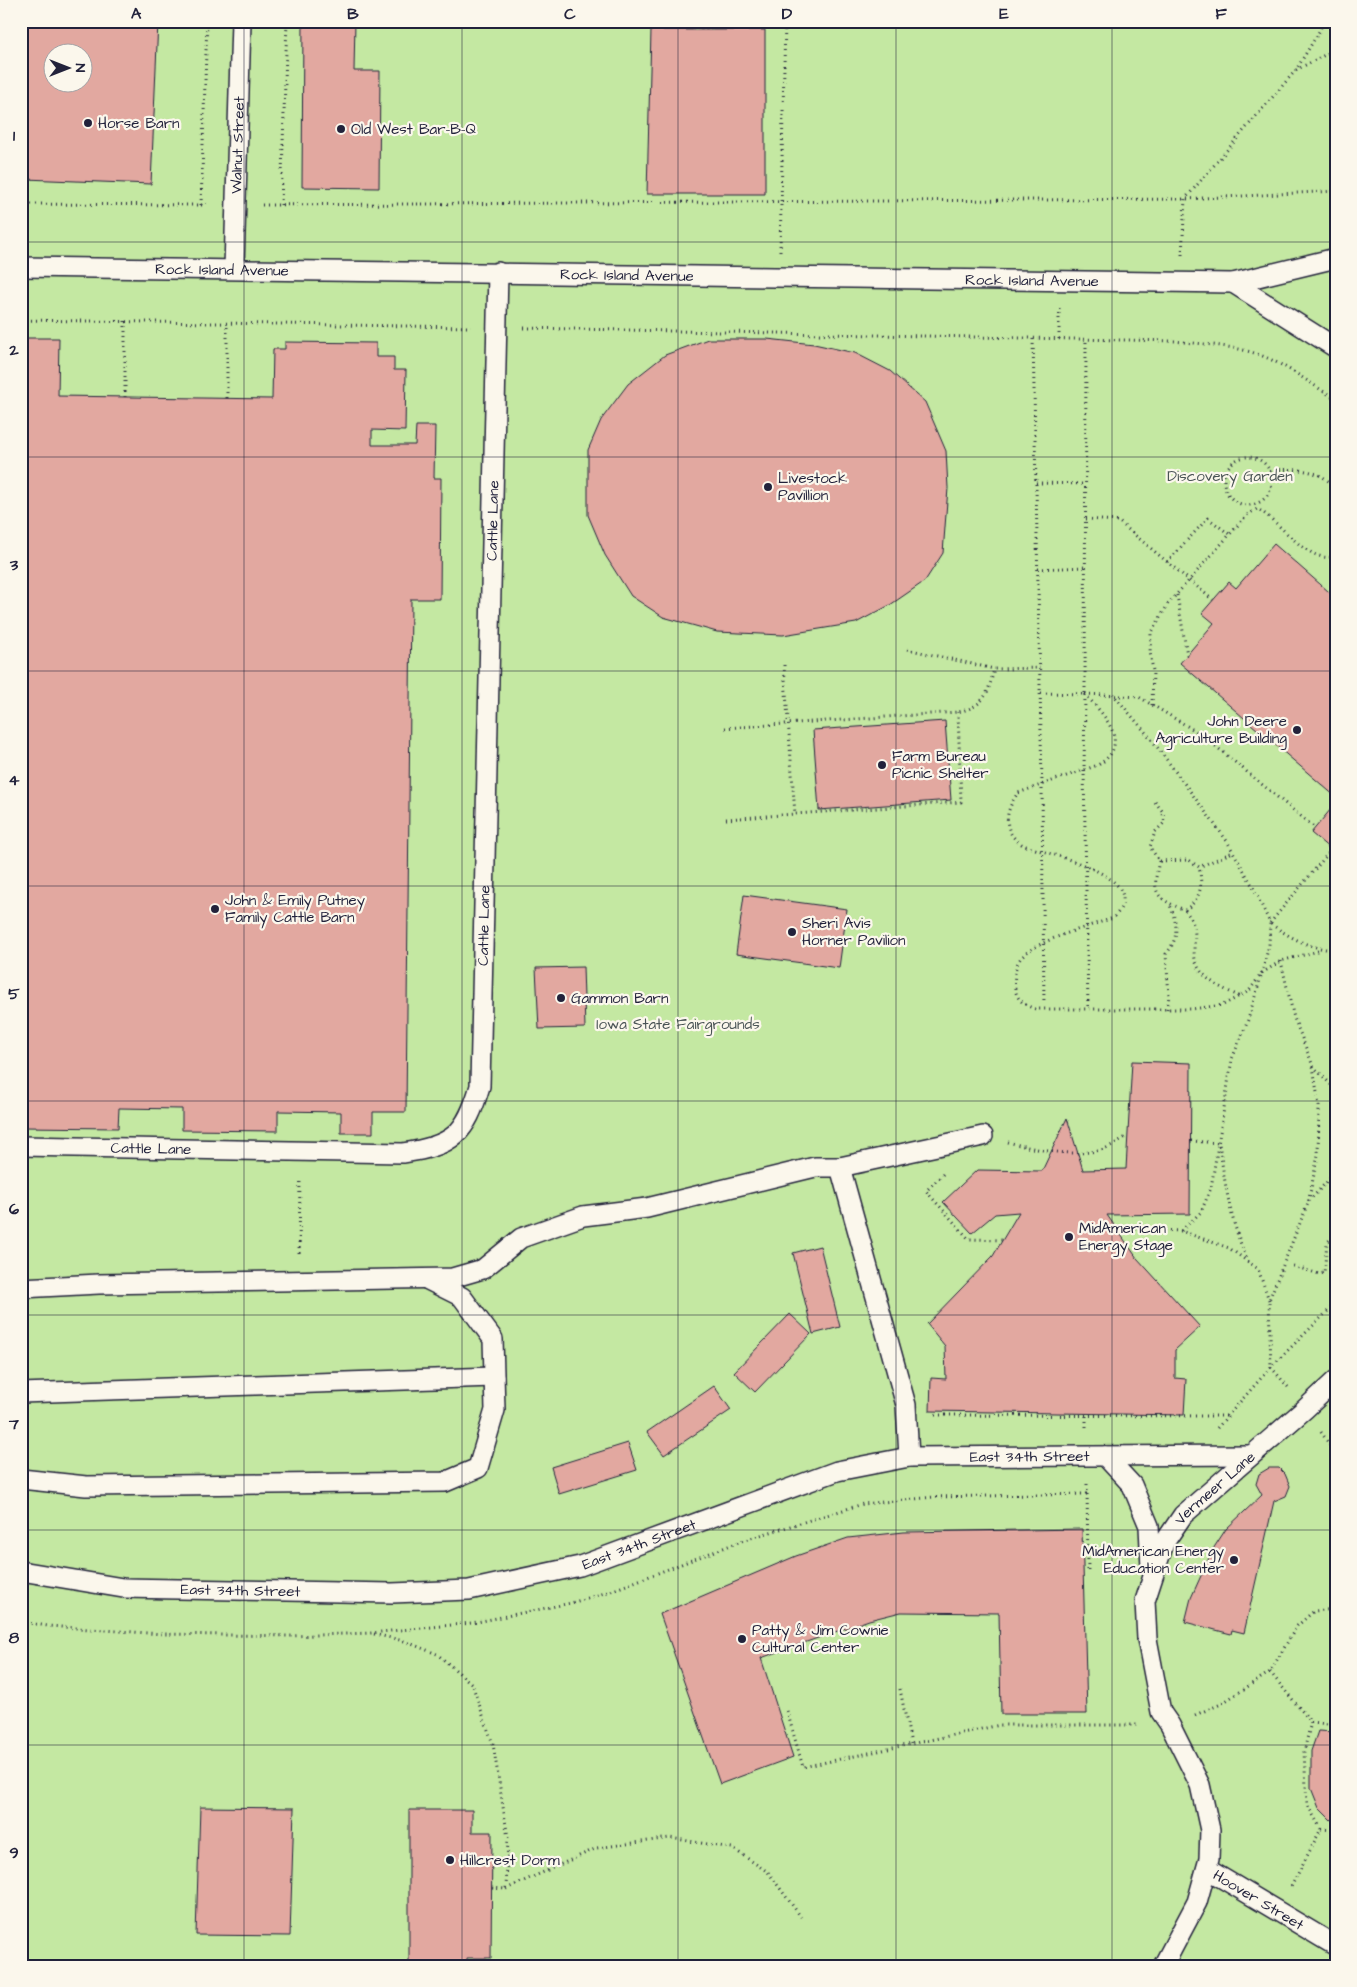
<svg xmlns="http://www.w3.org/2000/svg" width="1357" height="1987" font-family="'Architects Daughter',sans-serif">
<style>
.green{fill:#c4e8a2;stroke:#73856e;fill-rule:evenodd}
.building{fill:#e2a8a0;stroke:#22223b;fill-rule:evenodd}
.lines{fill:none;stroke-linecap:round;stroke-linejoin:round}
.lane-casing{stroke:#22223b;stroke-width:22}
.path{stroke:#22223b;stroke-width:3;stroke-dasharray:1 4;stroke-linecap:butt}
.lane{stroke:#fbf7ec;stroke-width:19}
.grid{fill:none;stroke:#22223b;stroke-width:1;stroke-opacity:0.55}
.poi-dot{fill:#22223b;stroke:#fbf7ec;stroke-width:2}
.labels{text-anchor:middle;dominant-baseline:central;stroke-width:4.5;stroke-linejoin:round;paint-order:stroke}
.poi-label{font-size:15px;fill:#22223b;stroke:#fbf7ec;text-anchor:start}
.street-label{font-size:15px;fill:#22223b;stroke:#fbf7ec}
.park-label{font-size:15px;fill:#4a5455;stroke:#fbf7ec}
.neatline{fill:none;stroke:#22223b;stroke-width:2}
.grid-label{font-size:16px;text-anchor:middle;font-weight:bold;fill:#22223b}
</style>
<rect width="100%" height="100%" fill="#f6e7dd"/>
<filter id="ink" filterUnits="userSpaceOnUse"><feTurbulence type="fractalNoise" baseFrequency=".02" numOctaves="2"/><feDisplacementMap in="SourceGraphic" scale="10" xChannelSelector="R" yChannelSelector="G"/><feConvolveMatrix kernelMatrix="1 2 1 2 8 2 1 2 1" color-interpolation-filters="sRGB"/></filter>
<g filter="url(#ink)">
<path class="green" d="M 21,21 L 1336,21 L 1336,1966 L 21,1966 ZM 52,52 L 82,52 L 82,82 L 52,82 Z"/>
<g class="building">
<path d="M 21,21 L 158,21 L 151,184 L 25,179 L 25,164 L 21,164 ZM 52,52 L 82,52 L 82,82 L 52,82 Z"/>
<path d="M 303,21 L 355,21 L 354,71 L 380,71 L 379,188 L 302,187 Z"/>
<path d="M 651,30 L 765,30 L 765,194 L 647,194 Z"/>
<path d="M 21,338 L 59,338 L 58,396 L 272,399 L 273,349 L 285,349 L 285,342 L 376,343 L 376,357 L 394,357 L 394,370 L 406,370 L 405,431 L 372,430 L 372,445 L 415,445 L 416,426 L 435,426 L 434,478 L 441,478 L 440,599 L 411,599 L 406,1112 L 373,1112 L 373,1133 L 341,1133 L 341,1112 L 278,1111 L 278,1131 L 182,1130 L 182,1109 L 119,1108 L 118,1128 L 23,1127 Z"/>
<path d="M 708,339 L 767,339 L 814,344 L 855,353 L 890,371 L 925,402 L 946,451 L 948,488 L 943,553 L 925,581 L 890,605 L 856,623 L 783,635 L 717,632 L 663,617 L 631,596 L 605,555 L 588,515 L 588,450 L 601,420 L 628,384 L 665,355 Z"/>
<path d="M 1274,544 L 1336,598 L 1336,797 L 1180,663 L 1214,623 L 1202,613 L 1229,582 L 1236,588 Z"/>
<path d="M 945,721 L 951,800 L 819,810 L 813,730 Z"/>
<path d="M 1336,803 L 1336,854 L 1311,833 Z"/>
<path d="M 744,895 L 847,909 L 839,968 L 736,954 Z"/>
<path d="M 583,967 L 585,1028 L 539,1029 L 536,968 Z"/>
<path d="M 1132,1061 L 1191,1063 L 1190,1214 L 1107,1215 L 1137,1258 L 1200,1327 L 1175,1350 L 1175,1378 L 1186,1379 L 1184,1415 L 930,1411 L 931,1378 L 946,1379 L 945,1346 L 927,1324 L 993,1256 L 1019,1212 L 995,1214 L 972,1233 L 943,1202 L 977,1170 L 1042,1171 L 1067,1118 L 1083,1170 L 1126,1169 Z"/>
<path d="M 820,1246 L 840,1327 L 813,1334 L 793,1253 Z"/>
<path d="M 790,1314 L 811,1334 L 755,1392 L 734,1372 Z"/>
<path d="M 714,1386 L 731,1410 L 664,1455 L 647,1432 Z"/>
<path d="M 628,1443 L 637,1470 L 559,1494 L 551,1467 Z"/>
<path d="M 1269,1468 L 1279,1468 L 1285,1474 L 1290,1486 L 1286,1496 L 1274,1501 L 1244,1633 L 1232,1630 L 1231,1634 L 1185,1622 L 1191,1598 L 1213,1549 L 1226,1529 L 1262,1495 L 1256,1484 L 1259,1474 Z"/>
<path d="M 1082,1529 L 1087,1714 L 1001,1714 L 999,1613 L 901,1612 L 869,1620 L 761,1658 L 793,1757 L 720,1784 L 660,1614 L 796,1556 L 848,1538 L 904,1532 Z"/>
<path d="M 1318,1731 L 1336,1732 L 1336,1820 L 1331,1820 L 1319,1808 L 1311,1788 L 1311,1751 Z"/>
<path d="M 200,1807 L 294,1808 L 290,1936 L 196,1935 Z"/>
<path d="M 409,1810 L 472,1810 L 472,1832 L 492,1832 L 491,1958 L 467,1958 L 467,1966 L 409,1966 Z"/>
</g>
<g class="lines">
<g class="lane-casing">
<g id="lane">
<path id="s1" d="M 21,267 L 1233,283 L 1336,258"/>
<path id="s2" d="M 234,269 L 241,21"/>
<path d="M 1233,283 L 1336,348"/>
<path id="s3" d="M 21,1146 L 403,1153 C 453,1146 466,1134 480,1086 L 498,272"/>
<path d="M 840,1167 L 983,1136"/>
<path d="M 21,1288 L 99,1284 L 452,1278 L 483,1269 L 521,1238 L 583,1216 L 647,1208 L 815,1167 L 840,1167 L 906,1405 L 909,1457"/>
<path d="M 21,1393 L 494,1377"/>
<path d="M 1105,1456 L 1132,1485 L 1149,1526 L 1151,1568"/>
<path d="M 21,1479 L 86,1486 L 445,1482 L 478,1468 L 495,1410 L 493,1339 L 462,1297 L 428,1280"/>
<path id="s4" d="M 21,1571 L 123,1588 L 392,1593 L 469,1590 L 580,1566 L 837,1471 L 909,1457 L 1251,1455"/>
<path id="s5" d="M 1207,1869 L 1336,1946"/>
<path id="s6" d="M 1163,1966 L 1197,1902 L 1209,1859 L 1210,1830 L 1200,1785 L 1170,1725 L 1161,1712 L 1147,1639 L 1145,1601 L 1164,1543 L 1183,1515 L 1305,1409 L 1336,1380"/>
</g>
</g>
<g class="path">
<path d="M 1296,70 L 1336,49"/>
<path d="M 21,204 L 208,205"/>
<path d="M 201,205 L 207,21"/>
<path d="M 262,205 L 1185,199 L 1336,191"/>
<path d="M 281,205 L 287,21"/>
<path d="M 780,251 L 785,21"/>
<path d="M 1182,255 L 1185,199 L 1296,70 L 1320,30 L 1323,21"/>
<path d="M 21,320 L 471,327"/>
<path d="M 125,321 L 125,397"/>
<path d="M 524,328 L 1174,341 C 1200,344 1226,345 1251,352 C 1282,361 1309,383 1336,399"/>
<path d="M 1033,339 L 1042,784 L 1044,1008"/>
<path d="M 1059,339 L 1059,307"/>
<path d="M 227,398 L 227,323"/>
<circle cx="1248" cy="481" r="24"/>
<path d="M 1270,470 C 1294,469 1321,467 1336,490"/>
<path d="M 1036,483 L 1086,484"/>
<path d="M 1086,519 L 1118,521 L 1213,600"/>
<path d="M 1167,562 L 1208,518 L 1229,534"/>
<path d="M 1038,569 L 1086,567"/>
<path d="M 1177,595 L 1187,655"/>
<path d="M 907,649 L 994,669 L 1040,668"/>
<path d="M 784,665 L 795,814"/>
<path d="M 1041,693 L 1085,694 L 1086,340"/>
<path d="M 1085,694 C 1104,715 1133,744 1098,765 L 1018,793 C 1004,812 1002,832 1023,845 C 1049,855 1156,876 1113,918 C 1088,927 1040,939 1023,956 C 1014,964 1014,978 1015,989 C 1017,1000 1025,1006 1036,1009 L 1192,1009 L 1223,1005 L 1249,991 L 1262,973 L 1269,945 L 1270,923 L 1252,885 L 1227,841 L 1152,740 L 1113,694"/>
<path d="M 1085,694 L 1139,697 L 1202,735 L 1315,828"/>
<path d="M 1085,695 L 1084,770 L 1088,1009"/>
<path d="M 1152,705 L 1153,671 L 1150,652 L 1151,634 L 1168,604 L 1247,515 L 1257,509 C 1280,520 1308,566 1336,556"/>
<path d="M 725,728 L 958,712 C 985,706 988,694 994,669"/>
<path d="M 1155,802 L 1163,812 L 1164,823 L 1155,832 L 1150,847 L 1159,861 L 1189,860 L 1199,867 L 1233,852"/>
<path d="M 726,819 L 961,802 L 958,712"/>
<path d="M 1159,861 C 1152,893 1154,898 1185,910 C 1201,899 1203,886 1199,867"/>
<path d="M 1185,910 C 1202,932 1191,939 1195,959 C 1200,979 1223,989 1239,996"/>
<path d="M 1270,923 L 1331,850"/>
<path d="M 1271,924 C 1291,938 1310,949 1336,950"/>
<path d="M 1281,961 L 1294,1018 L 1313,1066 L 1336,1090"/>
<path d="M 1167,1009 L 1169,996 L 1166,954 C 1180,937 1177,924 1170,905"/>
<path d="M 1191,1141 L 1219,1143 C 1225,1184 1231,1226 1249,1263"/>
<path d="M 1008,1142 C 1036,1150 1075,1158 1104,1149 C 1112,1146 1120,1140 1128,1136"/>
<path d="M 943,1174 L 926,1191 L 969,1239 L 1003,1240"/>
<path d="M 1309,1201 L 1336,1172"/>
<path d="M 1115,1228 L 1181,1231"/>
<path d="M 299,1253 L 300,1179"/>
<path d="M 1293,1266 L 1319,1274 L 1324,1273 L 1327,1243 L 1335,1234 L 1336,1215"/>
<path d="M 1269,1300 L 1258,1269 L 1229,1248 L 1181,1231 L 1201,1212 L 1211,1188 L 1232,1059 L 1247,1023 L 1262,973 L 1281,961 L 1322,950"/>
<path d="M 1288,1387 L 1271,1367 L 1269,1300 L 1308,1203 L 1318,1155 L 1319,1106 L 1313,1066"/>
<path d="M 935,1415 L 1227,1416"/>
<path d="M 1086,1416 L 1086,1428"/>
<path d="M 1217,1428 L 1271,1367 L 1336,1303"/>
<path d="M 1321,1432 L 1336,1454"/>
<path d="M 1087,1484 L 1088,1573"/>
<path d="M 21,1622 L 48,1626 L 162,1634 L 291,1636 L 371,1633 L 472,1623 L 571,1603 L 608,1592 L 744,1540 L 863,1504 L 934,1497 L 1087,1494"/>
<path d="M 374,1634 L 404,1641 L 437,1654 L 472,1684 L 493,1744 L 508,1838 L 506,1889 L 491,1888"/>
<path d="M 1270,1672 L 1311,1722 L 1304,1752 L 1307,1804 L 1321,1829 L 1291,1887"/>
<path d="M 900,1689 L 911,1744"/>
<path d="M 787,1711 L 803,1767 L 1000,1725 L 1138,1725"/>
<path d="M 21,1713 L 28,1713"/>
<path d="M 1195,1715 L 1221,1704 L 1270,1672 L 1297,1626 L 1314,1611 L 1336,1609"/>
<path d="M 1311,1722 L 1336,1725"/>
<path d="M 1321,1829 L 1336,1830"/>
<path d="M 506,1889 L 597,1848 L 670,1838 L 732,1848 L 768,1872 L 801,1917"/>
</g>
<use href="#lane" class="lane"/>
</g>
</g>
<path class="grid" d="M 244,21 L 244,1966M 462,21 L 462,1966M 678,21 L 678,1966M 896,21 L 896,1966M 1112,21 L 1112,1966M 21,242 L 1336,242M 21,457 L 1336,457M 21,671 L 1336,671M 21,886 L 1336,886M 21,1101 L 1336,1101M 21,1315 L 1336,1315M 21,1530 L 1336,1530M 21,1745 L 1336,1745"/>
<g class="poi-dot">
<circle cx="88" cy="123" r="5"/>
<circle cx="341" cy="129" r="5"/>
<circle cx="768" cy="487" r="5"/>
<circle cx="1297" cy="730" r="5"/>
<circle cx="882" cy="765" r="5"/>
<circle cx="215" cy="909" r="5"/>
<circle cx="792" cy="932" r="5"/>
<circle cx="561" cy="998" r="5"/>
<circle cx="1069" cy="1237" r="5"/>
<circle cx="1234" cy="1560" r="5"/>
<circle cx="742" cy="1639" r="5"/>
<circle cx="450" cy="1860" r="5"/>
</g>
<g class="labels">
<g class="poi-label">
<text x="98" y="123">Horse Barn</text>
<text x="351" y="129">Old West Bar-B-Q</text>
<text x="778" y="478">Livestock<tspan x="778" dy="17">Pavillion</tspan></text>
<text x="1287" y="721" text-anchor="end">John Deere<tspan x="1287" dy="17">Agriculture Building</tspan></text>
<text x="892" y="756">Farm Bureau<tspan x="892" dy="17">Picnic Shelter</tspan></text>
<text x="225" y="900">John &amp; Emily Putney<tspan x="225" dy="17">Family Cattle Barn</tspan></text>
<text x="802" y="923">Sheri Avis<tspan x="802" dy="17">Horner Pavilion</tspan></text>
<text x="571" y="998">Gammon Barn</text>
<text x="1079" y="1228">MidAmerican<tspan x="1079" dy="17">Energy Stage</tspan></text>
<text x="1224" y="1551" text-anchor="end">MidAmerican Energy<tspan x="1224" dy="17">Education Center</tspan></text>
<text x="752" y="1630">Patty &amp; Jim Cownie<tspan x="752" dy="17">Cultural Center</tspan></text>
<text x="460" y="1860">Hillcrest Dorm</text>
</g>
<g class="street-label">
<text stroke="none"><textPath href="#s2" startOffset="124">Walnut Street</textPath></text>
<text stroke="none"><textPath href="#s1" startOffset="201">Rock Island Avenue</textPath></text>
<text stroke="none"><textPath href="#s1" startOffset="606">Rock Island Avenue</textPath></text>
<text stroke="none"><textPath href="#s1" startOffset="1011">Rock Island Avenue</textPath></text>
<text stroke="none"><textPath href="#s3" startOffset="1059">Cattle Lane</textPath></text>
<text stroke="none"><textPath href="#s3" startOffset="654">Cattle Lane</textPath></text>
<text stroke="none"><textPath href="#s3" startOffset="130">Cattle Lane</textPath></text>
<text stroke="none"><textPath href="#s4" startOffset="1031">East 34th Street</textPath></text>
<text stroke="none"><textPath href="#s6" startOffset="524">Vermeer Lane</textPath></text>
<text stroke="none"><textPath href="#s4" startOffset="626">East 34th Street</textPath></text>
<text stroke="none"><textPath href="#s4" startOffset="221">East 34th Street</textPath></text>
<text stroke="none"><textPath href="#s5" startOffset="60">Hoover Street</textPath></text>
</g>
<g class="park-label">
<text x="1230" y="476">Discovery Garden</text>
<text x="678" y="1024">Iowa State Fairgrounds</text>
</g>
</g>
<rect width="1357" height="1987" fill="none" stroke="#fbf7ec" stroke-width="55"/>
<g transform="translate(68 68) rotate(90)"><circle r="24" fill="#fbf7ec" stroke="#a4a2a5"/>
<path d="M0-4L9 19L0 12L-9 19Z" fill="#22223b"/>
<text y="-8" font-size="14" font-weight="bold" text-anchor="middle" fill="#22223b">N</text>
</g>
<rect x="28" y="28" width="1302" height="1932" class="neatline"/>
<g class="grid-label">
<text x="136" y="19">A</text>
<text x="353" y="19">B</text>
<text x="570" y="19">C</text>
<text x="787" y="19">D</text>
<text x="1004" y="19">E</text>
<text x="1221" y="19">F</text>
<text x="14" y="141">1</text>
<text x="14" y="355">2</text>
<text x="14" y="570">3</text>
<text x="14" y="785">4</text>
<text x="14" y="999">5</text>
<text x="14" y="1214">6</text>
<text x="14" y="1429">7</text>
<text x="14" y="1643">8</text>
<text x="14" y="1858">9</text>
</g>
</svg>
